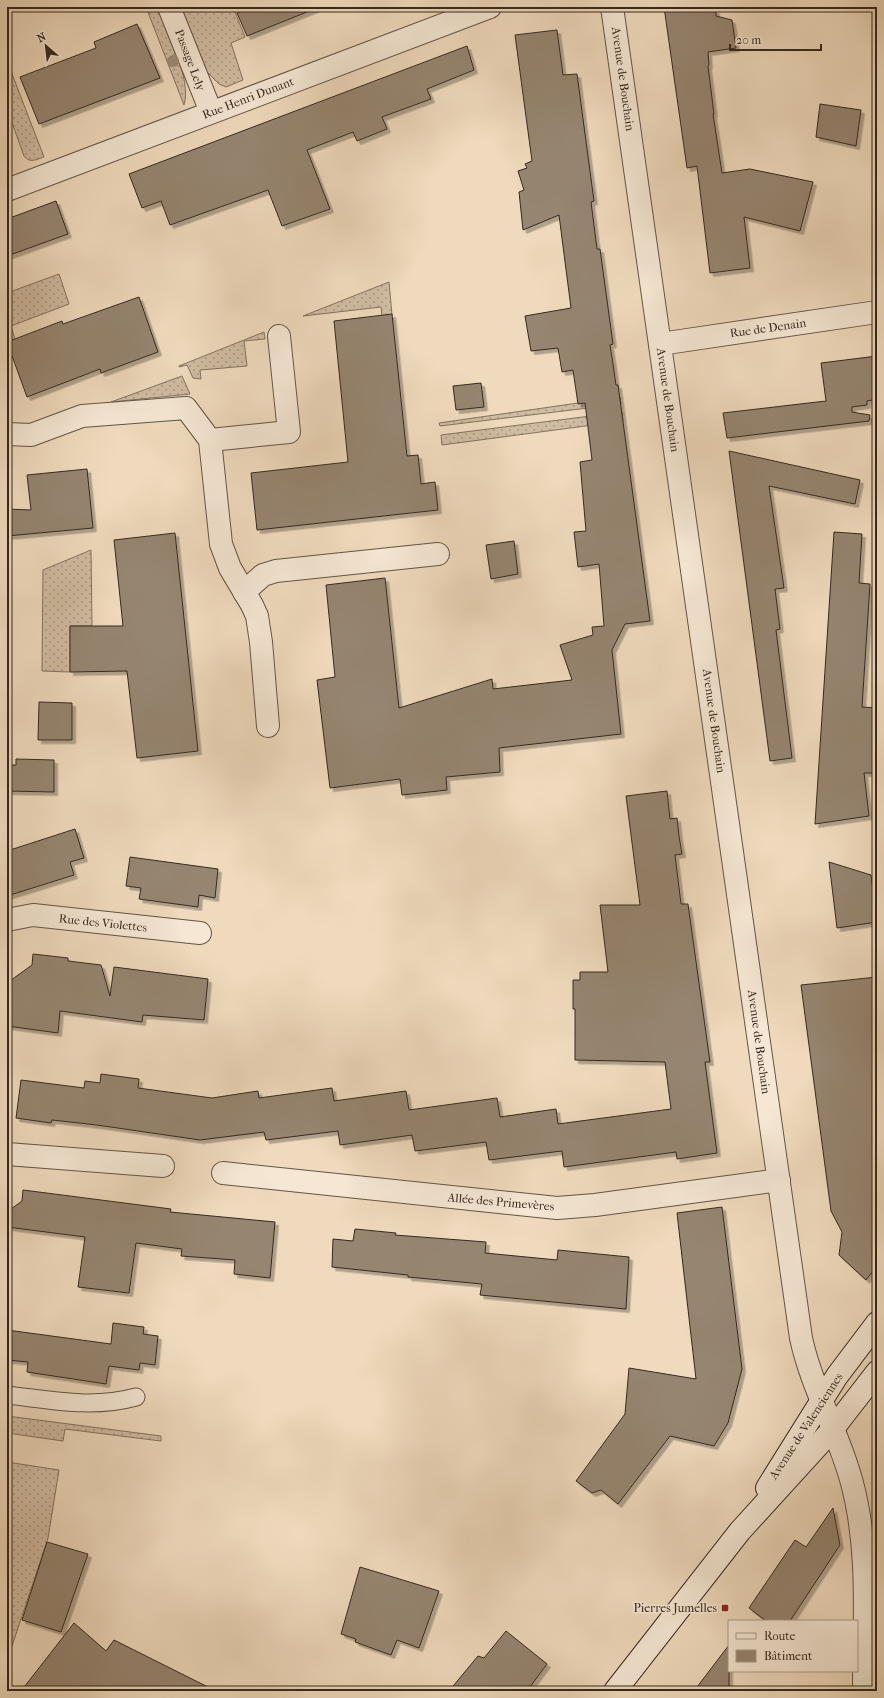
<svg xmlns="http://www.w3.org/2000/svg" width="884" height="1698" font-family="'IM FELL French Canon',serif">
<style>
.grass{fill:url(#grass-dots);stroke:#837260}
.building{fill:#968571;stroke:#36281f;filter:url(#shadow)}
.lines{fill:none;stroke-linecap:round;stroke-linejoin:round}
.service-casing{stroke:#645446;stroke-width:19}
.minor-casing{stroke:#645446;stroke-width:24}
.secondary-casing{stroke:#36281f;stroke-width:24}
.service{stroke:#f5e7d4;stroke-width:17}
.minor{stroke:#f5e7d4;stroke-width:22}
.secondary{stroke:#f5e7d4;stroke-width:22}
.tree{fill:#9e8c78}
.poi-dot{fill:#8f2418;stroke:#f5e7d4;stroke-width:1.5}
.labels{text-anchor:middle;dominant-baseline:central;stroke-width:3.5;stroke-linejoin:round;paint-order:stroke}
.street-label{font-size:12px;fill:#36281f;stroke:#f5e7d4}
.poi-label{font-size:12px;fill:#36281f;stroke:#f5e7d4;text-anchor:end}
</style>
<defs>
<pattern id="grass-dots" width="8" height="8" patternUnits="userSpaceOnUse"><rect width="8" height="8" fill="#d0bca2"/><path d="M2 2h.1M6 6h.1" fill="none" stroke="#aa9983" stroke-width="1.8" stroke-linecap="round"/></pattern>
<filter id="shadow"><feDropShadow dx="3.5" dy="3.5" stdDeviation="0" flood-color="#0004"/></filter>
</defs>
<rect width="100%" height="100%" fill="#efdabd"/>
<filter id="stains"><feTurbulence type="fractalNoise" baseFrequency=".005" numOctaves="4"/><feColorMatrix values="0 0 0 0 .2 0 0 0 0 .09 0 0 0 0 .02 0 0 0 .5 -.17"/></filter>
<radialGradient id="worn" r=".72"><stop offset=".6" stop-color="#630" stop-opacity="0"/><stop offset="1" stop-color="#630" stop-opacity=".3"/></radialGradient>
<g class="grass">
<path d="M 146,7 L 157,7 C 167,32 192,79 184,105 Z"/>
<path d="M 181,7 L 233,7 L 245,37 L 231,43 L 243,80 L 226,87 L 219,84 L 207,72 Z"/>
<path d="M 7,61 L 44,157 C 37,159 30,164 24,156 L 7,109 Z"/>
<path d="M 59,274 L 69,304 L 11,326 L 15,339 L 7,341 L 7,293 Z"/>
<path d="M 389,282 L 392,315 L 382,316 L 381,307 L 303,316 Z"/>
<path d="M 264,332 L 265,339 L 244,341 L 247,366 L 200,370 L 201,379 L 193,378 L 187,365 L 179,367 L 179,366 Z"/>
<path d="M 182,376 L 190,394 L 111,402 Z"/>
<path d="M 620,397 L 621,404 L 440,426 L 439,423 Z"/>
<path d="M 622,412 L 623,421 L 442,445 L 441,435 Z"/>
<path d="M 91,550 L 92,626 L 70,626 L 70,672 L 42,671 L 43,570 Z"/>
<path d="M 7,1416 L 161,1436 L 161,1441 L 65,1429 L 63,1441 L 7,1433 Z"/>
<path d="M 7,1462 L 59,1470 L 48,1538 L 7,1661 Z"/>
</g>
<g class="building">
<path d="M 252,7 L 316,7 L 317,8 L 247,36 L 237,13 Z"/>
<path d="M 664,7 L 713,7 L 713,10 L 716,10 L 716,16 L 732,20 L 736,48 L 708,52 L 709,65 L 708,66 L 714,114 L 713,114 L 722,173 L 750,169 L 813,182 L 800,231 L 744,217 L 750,268 L 710,273 L 697,166 L 687,168 Z"/>
<path d="M 137,24 L 160,78 L 39,124 L 20,77 L 96,48 L 94,42 Z"/>
<path d="M 557,30 L 563,75 L 577,74 L 594,201 L 591,202 L 597,249 L 600,249 L 613,344 L 610,345 L 613,364 L 616,385 L 618,385 L 650,621 L 625,624 L 612,650 L 621,734 L 499,748 L 500,772 L 446,777 L 447,790 L 402,795 L 400,779 L 330,788 L 317,680 L 335,677 L 326,585 L 385,578 L 399,708 L 492,679 L 493,689 L 572,680 L 560,645 L 593,635 L 592,627 L 604,626 L 599,564 L 578,567 L 574,532 L 586,531 L 580,462 L 592,460 L 585,403 L 578,404 L 573,370 L 562,372 L 558,348 L 531,351 L 525,316 L 571,308 L 559,215 L 523,230 L 519,192 L 524,190 L 518,171 L 527,168 L 525,164 L 532,161 L 515,35 Z"/>
<path d="M 467,46 L 474,70 L 427,89 L 431,99 L 382,117 L 387,129 L 357,141 L 353,132 L 307,150 L 330,209 L 282,226 L 268,190 L 170,225 L 161,201 L 142,208 L 129,174 Z"/>
<path d="M 820,104 L 861,110 L 856,146 L 816,137 Z"/>
<path d="M 56,201 L 68,234 L 7,256 L 7,219 Z"/>
<path d="M 139,297 L 158,352 L 101,373 L 100,369 L 27,397 L 7,342 L 62,321 L 63,324 Z"/>
<path d="M 392,314 L 407,456 L 418,455 L 421,484 L 435,482 L 438,510 L 257,530 L 251,473 L 348,462 L 334,321 Z"/>
<path d="M 877,356 L 877,399 L 867,401 L 867,405 L 852,407 L 852,412 L 870,415 L 869,421 L 727,438 L 723,413 L 826,401 L 821,363 Z"/>
<path d="M 481,383 L 484,407 L 456,410 L 453,386 Z"/>
<path d="M 729,451 L 860,480 L 855,504 L 769,486 L 784,588 L 775,589 L 780,629 L 776,630 L 792,758 L 770,761 Z"/>
<path d="M 87,469 L 93,528 L 7,536 L 7,509 L 31,510 L 27,475 Z"/>
<path d="M 834,532 L 862,534 L 859,583 L 870,584 L 862,707 L 877,708 L 877,773 L 864,773 L 869,816 L 815,824 Z"/>
<path d="M 175,533 L 198,751 L 137,758 L 127,671 L 70,672 L 70,626 L 123,626 L 114,540 Z"/>
<path d="M 514,541 L 518,574 L 491,579 L 486,545 Z"/>
<path d="M 39,702 L 72,703 L 72,740 L 38,740 Z"/>
<path d="M 16,759 L 54,760 L 54,792 L 7,791 L 7,765 L 16,765 Z"/>
<path d="M 667,791 L 670,819 L 677,818 L 679,836 L 682,854 L 675,855 L 681,904 L 688,904 L 710,1062 L 705,1062 L 717,1153 L 677,1159 L 676,1152 L 564,1167 L 562,1151 L 489,1160 L 486,1142 L 415,1151 L 412,1135 L 340,1145 L 338,1131 L 266,1140 L 264,1132 L 200,1140 L 97,1125 L 52,1120 L 51,1123 L 16,1118 L 21,1080 L 84,1088 L 85,1081 L 100,1083 L 101,1074 L 139,1079 L 138,1088 L 212,1098 L 258,1091 L 259,1098 L 332,1088 L 334,1101 L 406,1091 L 409,1110 L 497,1098 L 500,1117 L 556,1109 L 558,1124 L 671,1109 L 665,1062 L 575,1060 L 575,1009 L 573,1009 L 573,980 L 580,980 L 580,972 L 608,972 L 600,905 L 640,905 L 626,796 Z"/>
<path d="M 75,829 L 84,858 L 70,862 L 74,875 L 7,896 L 7,851 Z"/>
<path d="M 130,857 L 218,869 L 215,898 L 199,895 L 198,907 L 139,899 L 141,888 L 126,886 Z"/>
<path d="M 829,862 L 871,875 L 877,922 L 837,928 Z"/>
<path d="M 33,954 L 68,958 L 68,961 L 101,965 L 110,996 L 114,967 L 208,979 L 204,1020 L 143,1015 L 142,1022 L 60,1011 L 58,1033 L 7,1026 L 7,983 L 32,965 Z"/>
<path d="M 877,977 L 877,1266 L 866,1280 L 839,1255 L 842,1232 L 831,1211 L 801,985 Z"/>
<path d="M 23,1190 L 171,1209 L 170,1212 L 275,1222 L 270,1278 L 234,1274 L 235,1260 L 181,1256 L 182,1249 L 136,1243 L 129,1293 L 78,1287 L 85,1237 L 7,1227 L 7,1212 L 22,1201 Z"/>
<path d="M 722,1207 L 742,1369 L 728,1423 L 714,1446 L 670,1436 L 618,1504 L 601,1490 L 592,1493 L 576,1481 L 625,1414 L 629,1368 L 696,1379 L 677,1213 Z"/>
<path d="M 355,1229 L 396,1233 L 395,1235 L 486,1242 L 485,1253 L 557,1260 L 558,1250 L 629,1257 L 626,1309 L 480,1295 L 482,1284 L 408,1277 L 408,1275 L 332,1267 L 333,1239 L 353,1241 Z"/>
<path d="M 113,1323 L 144,1327 L 143,1334 L 158,1336 L 155,1365 L 140,1363 L 139,1370 L 109,1366 L 106,1384 L 27,1372 L 28,1362 L 7,1360 L 7,1330 L 111,1344 Z"/>
<path d="M 833,1508 L 840,1545 L 790,1621 L 766,1621 L 749,1608 L 795,1540 L 806,1547 Z"/>
<path d="M 47,1542 L 88,1554 L 61,1632 L 22,1620 Z"/>
<path d="M 360,1567 L 439,1591 L 419,1648 L 397,1640 L 391,1655 L 355,1642 L 356,1639 L 341,1634 Z"/>
<path d="M 74,1623 L 106,1651 L 114,1640 L 216,1691 L 21,1691 Z"/>
<path d="M 506,1631 L 547,1664 L 527,1691 L 449,1691 L 478,1656 L 484,1658 Z"/>
<path d="M 729,1645 L 729,1691 L 694,1691 Z"/>
</g>
<g class="lines">
<g class="service-casing">
<path id="service" d="M 7,1395 C 51,1400 92,1409 136,1397"/>
</g>
<g class="minor-casing">
<g id="minor">
<path d="M 169,7 L 211,112"/>
<path d="M 612,7 L 801,1338 C 812,1389 839,1433 852,1483 C 870,1550 864,1622 864,1691"/>
<path d="M 7,190 L 490,7"/>
<path d="M 660,344 L 877,312"/>
<path d="M 7,434 L 31,435 L 82,416 L 186,408 L 210,440 L 221,544 L 230,568 L 252,605 L 257,616 L 261,642 L 268,726"/>
<path d="M 210,440 L 289,432 L 279,336"/>
<path d="M 244,592 L 263,575 L 276,571 L 438,554"/>
<path d="M 7,920 L 33,915 L 200,933"/>
<path d="M 7,1154 L 163,1166"/>
<path d="M 223,1173 L 557,1208 L 595,1205 L 779,1180"/>
</g>
</g>
<g class="secondary-casing">
<g id="secondary">
<path d="M 767,1488 L 837,1376 L 877,1323"/>
<path d="M 615,1691 L 740,1531 L 832,1430 L 877,1372"/>
</g>
</g>
<use href="#service" class="service"/>
<use href="#minor" class="minor"/>
<use href="#secondary" class="secondary"/>
</g>
<circle class="tree" cx="173" cy="61" r="6"/>
<rect class="poi-dot" x="721" y="1604" width="8" height="8" rx="2"/>
<g class="labels">
<g class="street-label">
<text transform="translate(190 60) rotate(69)">Passage Lely</text>
<text transform="translate(623 79) rotate(82)">Avenue de Bouchain</text>
<text transform="translate(248 98) rotate(-21)">Rue Henri Dunant</text>
<text transform="translate(768 328) rotate(-8)">Rue de Denain</text>
<text transform="translate(668 400) rotate(82)">Avenue de Bouchain</text>
<text transform="translate(714 721) rotate(82)">Avenue de Bouchain</text>
<text transform="translate(103 923) rotate(6)">Rue des Violettes</text>
<text transform="translate(759 1042) rotate(82)">Avenue de Bouchain</text>
<text transform="translate(501 1202) rotate(5)">Allée des Primevères</text>
<text transform="translate(806 1426) rotate(-57)">Avenue de Valenciennes</text>
</g>
<g class="poi-label">
<text x="717" y="1608">Pierres Jumelles</text>
</g>
</g>
<rect width="884" height="1698" fill="none" stroke="#efdabd" stroke-width="24"/>
<rect x="8" y="8" width="868" height="1682" fill="none" stroke="#36281f" stroke-width="2"/>
<rect x="12" y="12" width="860" height="1674" fill="none" stroke="#36281f"/>
<rect x="728" y="1620" width="130" height="52" fill="#f5e7d4" stroke="#a99b8c"/>
<rect x="736" y="1633" width="20" height="6" fill="#f5e7d4" stroke="#a99b8c"/>
<text x="764" y="1640" font-size="12" fill="#36281f">Route</text>
<rect x="736" y="1650" width="20" height="12" fill="#968571" stroke="#a99b8c"/>
<text x="764" y="1660" font-size="12" fill="#36281f">Bâtiment</text>
<g transform="translate(46 46) rotate(332)" stroke="#f5e7d4" stroke-width="3" paint-order="stroke">
<path d="M0-3L7 15L0 10L-7 15Z" fill="#36281f"/>
<text y="-6" font-size="11" font-weight="bold" text-anchor="middle" fill="#36281f">N</text>
</g>
<path d="M730 44v6h91v-6" fill="none" stroke="#36281f" stroke-width="2"/>
<text x="736" y="44" font-size="12" fill="#36281f" stroke="#f5e7d4" stroke-width="3" paint-order="stroke">20 m</text>
<rect width="100%" height="100%" filter="url(#stains)"/>
<rect width="100%" height="100%" fill="url(#worn)"/>
</svg>
